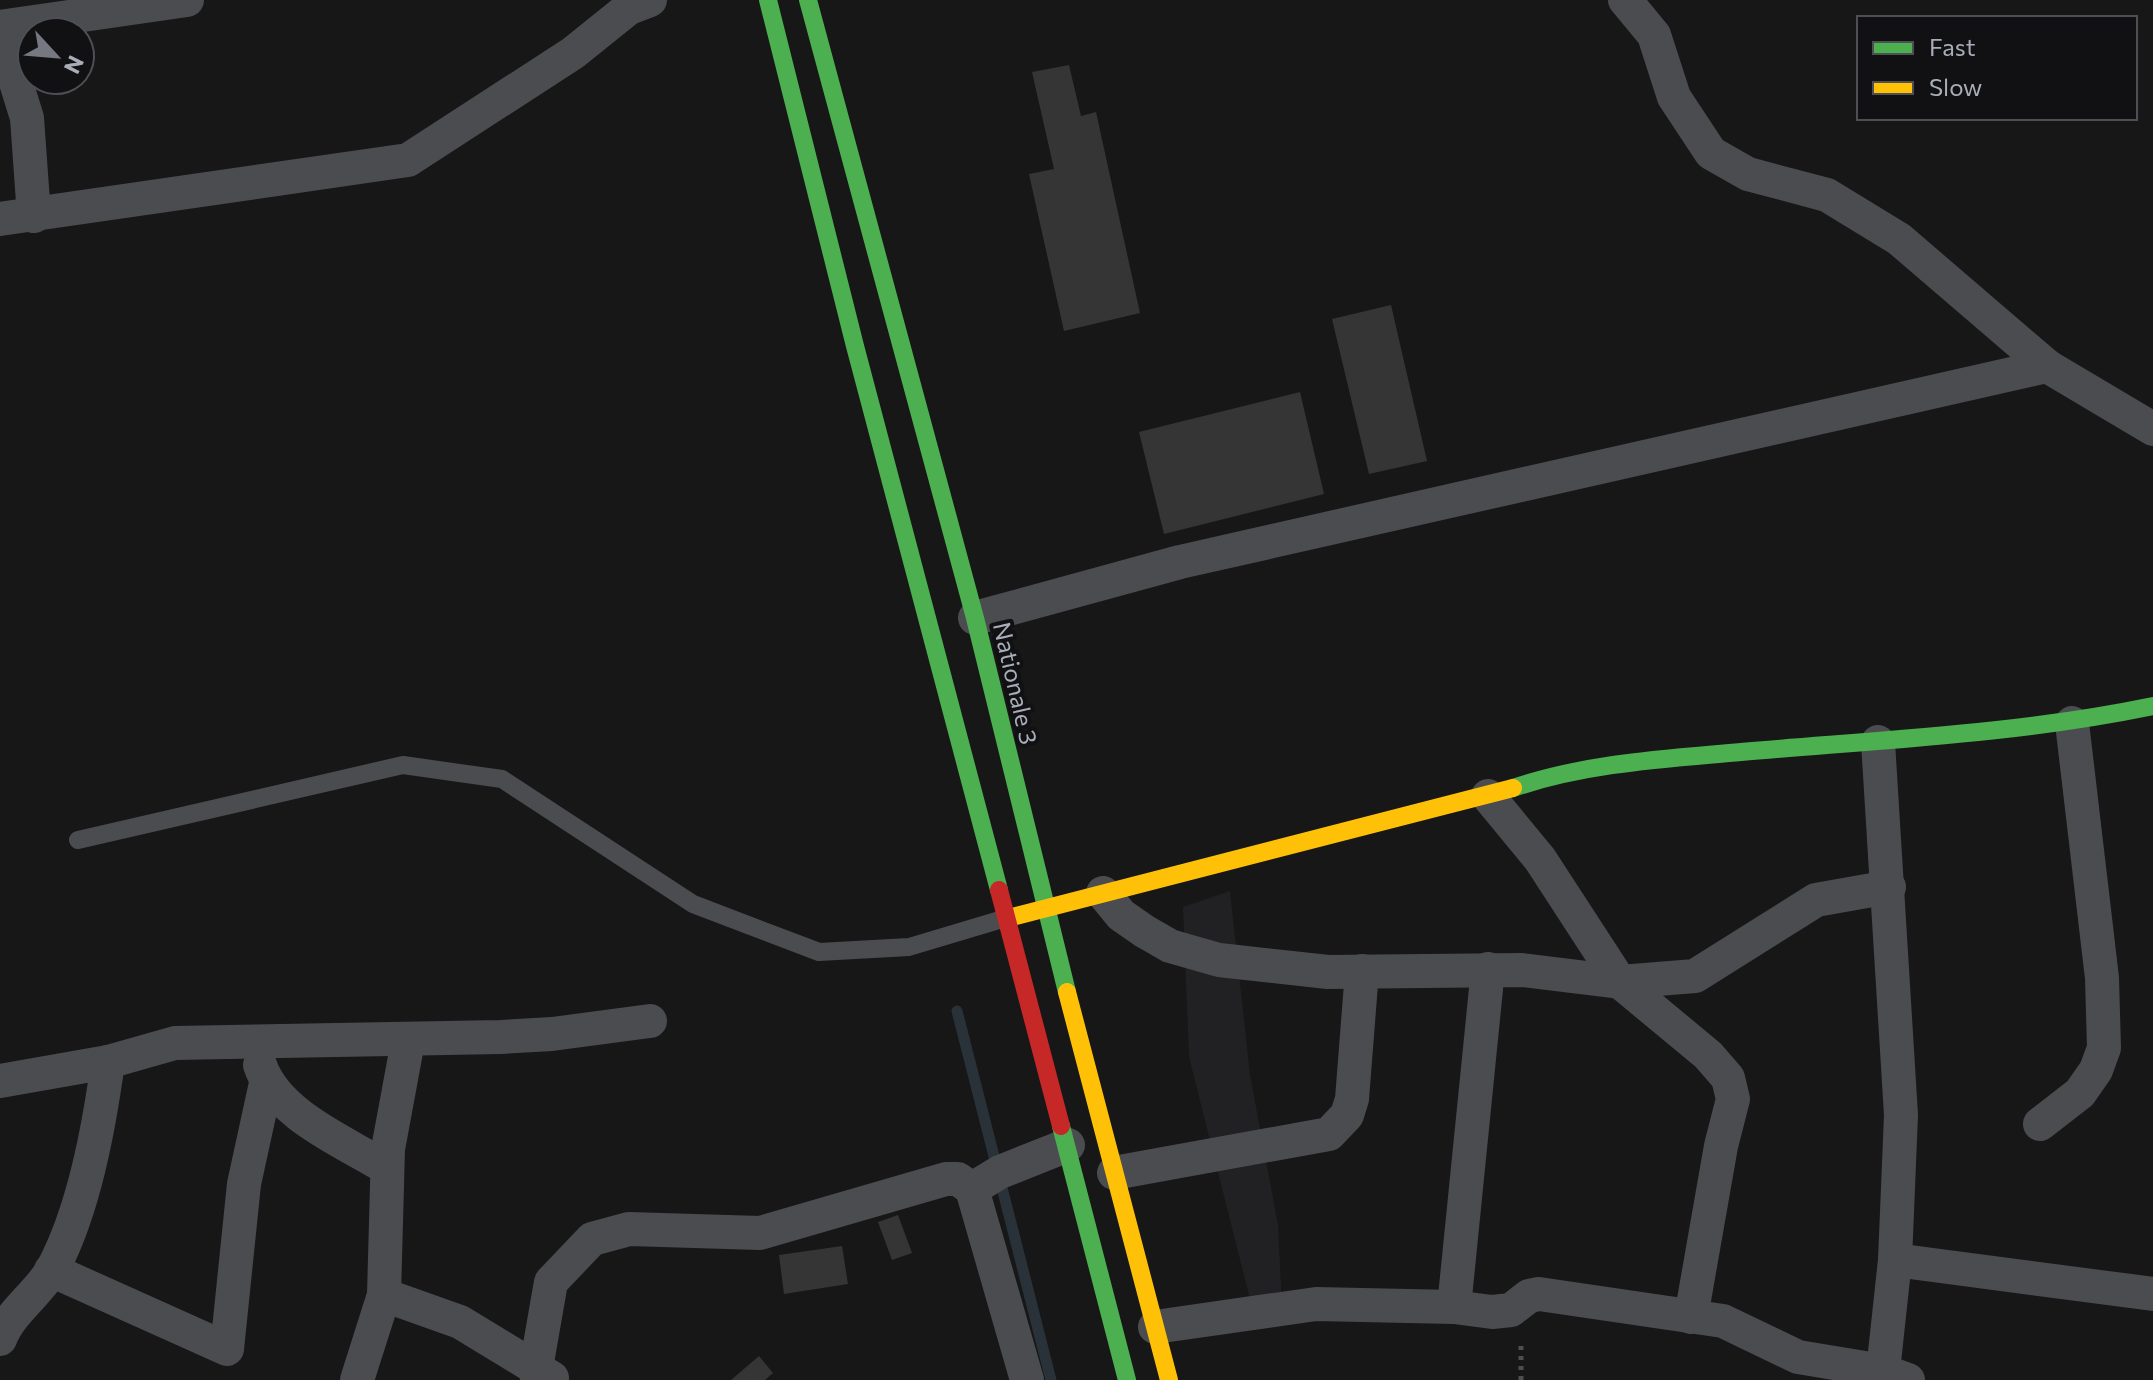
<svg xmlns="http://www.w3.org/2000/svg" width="2153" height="1380" font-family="Commissioner,sans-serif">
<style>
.built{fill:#212123}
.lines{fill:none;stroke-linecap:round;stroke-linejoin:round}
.stream{stroke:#2a3239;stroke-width:11}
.building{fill:#353536}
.path{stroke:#4d4e52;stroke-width:5;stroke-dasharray:4 6;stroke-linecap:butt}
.lane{stroke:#4b4c50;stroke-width:18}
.street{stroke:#4b4c50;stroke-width:34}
.fast{stroke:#4caf50;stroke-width:18}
.slow{stroke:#ffc107;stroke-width:18}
.jam{stroke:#c62828;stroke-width:18}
.labels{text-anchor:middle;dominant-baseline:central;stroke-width:8;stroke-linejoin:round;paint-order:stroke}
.street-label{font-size:24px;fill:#a8adb8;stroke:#111113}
</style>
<rect width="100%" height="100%" fill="#171717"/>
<path class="built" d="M 1230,891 L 1250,1075 L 1278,1225 L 1282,1308 L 1253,1311 L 1189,1057 L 1183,907 Z"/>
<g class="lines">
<path class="stream" d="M 957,1011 L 1051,1380"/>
</g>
<g class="building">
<path d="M 1069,65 L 1081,116 L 1096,112 L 1140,313 L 1064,331 L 1029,174 L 1054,169 L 1032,72 Z"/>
<path d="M 1391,305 L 1427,461 L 1369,474 L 1332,319 Z"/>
<path d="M 1300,392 L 1324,494 L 1164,534 L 1139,432 Z"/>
<path d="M 898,1215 L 912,1253 L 892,1260 L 878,1222 Z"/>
<path d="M 842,1246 L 848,1284 L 784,1294 L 779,1255 Z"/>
<path d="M 759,1356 L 773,1373 L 765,1380 L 731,1380 Z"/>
</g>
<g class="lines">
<path class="path" d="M 1521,1380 L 1521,1340"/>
<path class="lane" d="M 78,840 L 403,765 L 502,779 L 693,904 L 819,952 L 909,947 L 1006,918"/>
<g class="street">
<path d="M 1625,0 L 1654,35 L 1674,97 L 1711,153 L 1748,174 L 1827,195 L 1899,239 L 2047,366 L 2153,429"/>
<path d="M 0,27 L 187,0"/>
<path d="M 0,31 L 27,118 L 34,216"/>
<path d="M 0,219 L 408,160 L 573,53 L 629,8 L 650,0"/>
<path d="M 975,618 L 1180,562 L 2047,366"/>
<path d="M 1878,742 L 1901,1115 L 1895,1260 L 1883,1371"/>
<path d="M 1488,796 L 1540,859 L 1620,982 L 1708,1055 L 1728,1078 L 1733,1099 L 1721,1146 L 1691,1317"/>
<path d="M 1103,893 L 1121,915 L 1144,931 L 1170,946 L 1219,960 L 1328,972 L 1522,970 L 1620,982 L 1695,976 L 1816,900 L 1889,887"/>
<path d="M 260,1065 C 277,1115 345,1142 387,1168"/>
<path d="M 0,1081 L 108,1062 L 175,1043 L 501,1037 L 552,1034 L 650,1021"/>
<path d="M 2040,1124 L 2080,1093 L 2096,1070 L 2104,1048 L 2102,978 L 2072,723"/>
<path d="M 1114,1173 L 1329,1134 L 1347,1115 L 1352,1099 L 1362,971"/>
<path d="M 1895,1260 L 2153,1294"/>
<path d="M 51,1270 L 227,1349 L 244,1184 L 266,1083"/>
<path d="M 384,1295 L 460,1322 L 552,1378"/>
<path d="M 1454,1307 L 1488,969"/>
<path d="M 1155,1327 L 1316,1304 L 1454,1307 L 1492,1312 L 1511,1310 L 1529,1296 L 1539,1294 L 1723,1321 L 1798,1357 L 1883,1371 L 1908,1380"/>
<path d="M 0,1339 C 10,1312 38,1294 52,1270 C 84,1211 99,1127 108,1062"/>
<path d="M 357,1380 L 384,1295 L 388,1149 L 408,1041"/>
<path d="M 537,1380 L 536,1368 L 551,1282 L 592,1239 L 629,1229 L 760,1233 L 946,1179 L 958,1179 L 972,1189"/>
<path d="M 1027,1380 L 972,1189 L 1000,1172 L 1068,1145"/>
</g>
<g class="fast">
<path d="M 768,0 L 855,346 L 999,890"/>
<path d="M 808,0 L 975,618 L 1067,992"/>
<path d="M 1513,788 C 1587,763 1664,759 1741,752 C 1879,740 2018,734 2153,706"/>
<path d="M 1061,1126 L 1127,1380"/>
</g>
<g class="slow">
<path d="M 1008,918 L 1513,788"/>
<path d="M 1067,992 L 1169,1380"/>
</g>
<path class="jam" d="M 999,890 L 1061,1126"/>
</g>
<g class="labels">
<g class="street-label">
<text transform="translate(1016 683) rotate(77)">Nationale 3</text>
</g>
</g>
<rect x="1857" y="16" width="280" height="104" fill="#111113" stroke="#4d4f55" stroke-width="2"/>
<rect x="1873" y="42" width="40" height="12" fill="#4caf50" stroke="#4d4f55" stroke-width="2"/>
<text x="1929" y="56" font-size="24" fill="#a8adb8">Fast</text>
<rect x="1873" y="82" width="40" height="12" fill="#ffc107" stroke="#4d4f55" stroke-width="2"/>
<text x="1929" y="96" font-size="24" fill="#a8adb8">Slow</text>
<g transform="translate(56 56) rotate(116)"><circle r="38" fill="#111113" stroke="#4d4f55" stroke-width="2"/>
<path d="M0-6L14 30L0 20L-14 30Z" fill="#757880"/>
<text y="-12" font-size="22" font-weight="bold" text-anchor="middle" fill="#a8adb8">N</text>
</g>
</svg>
